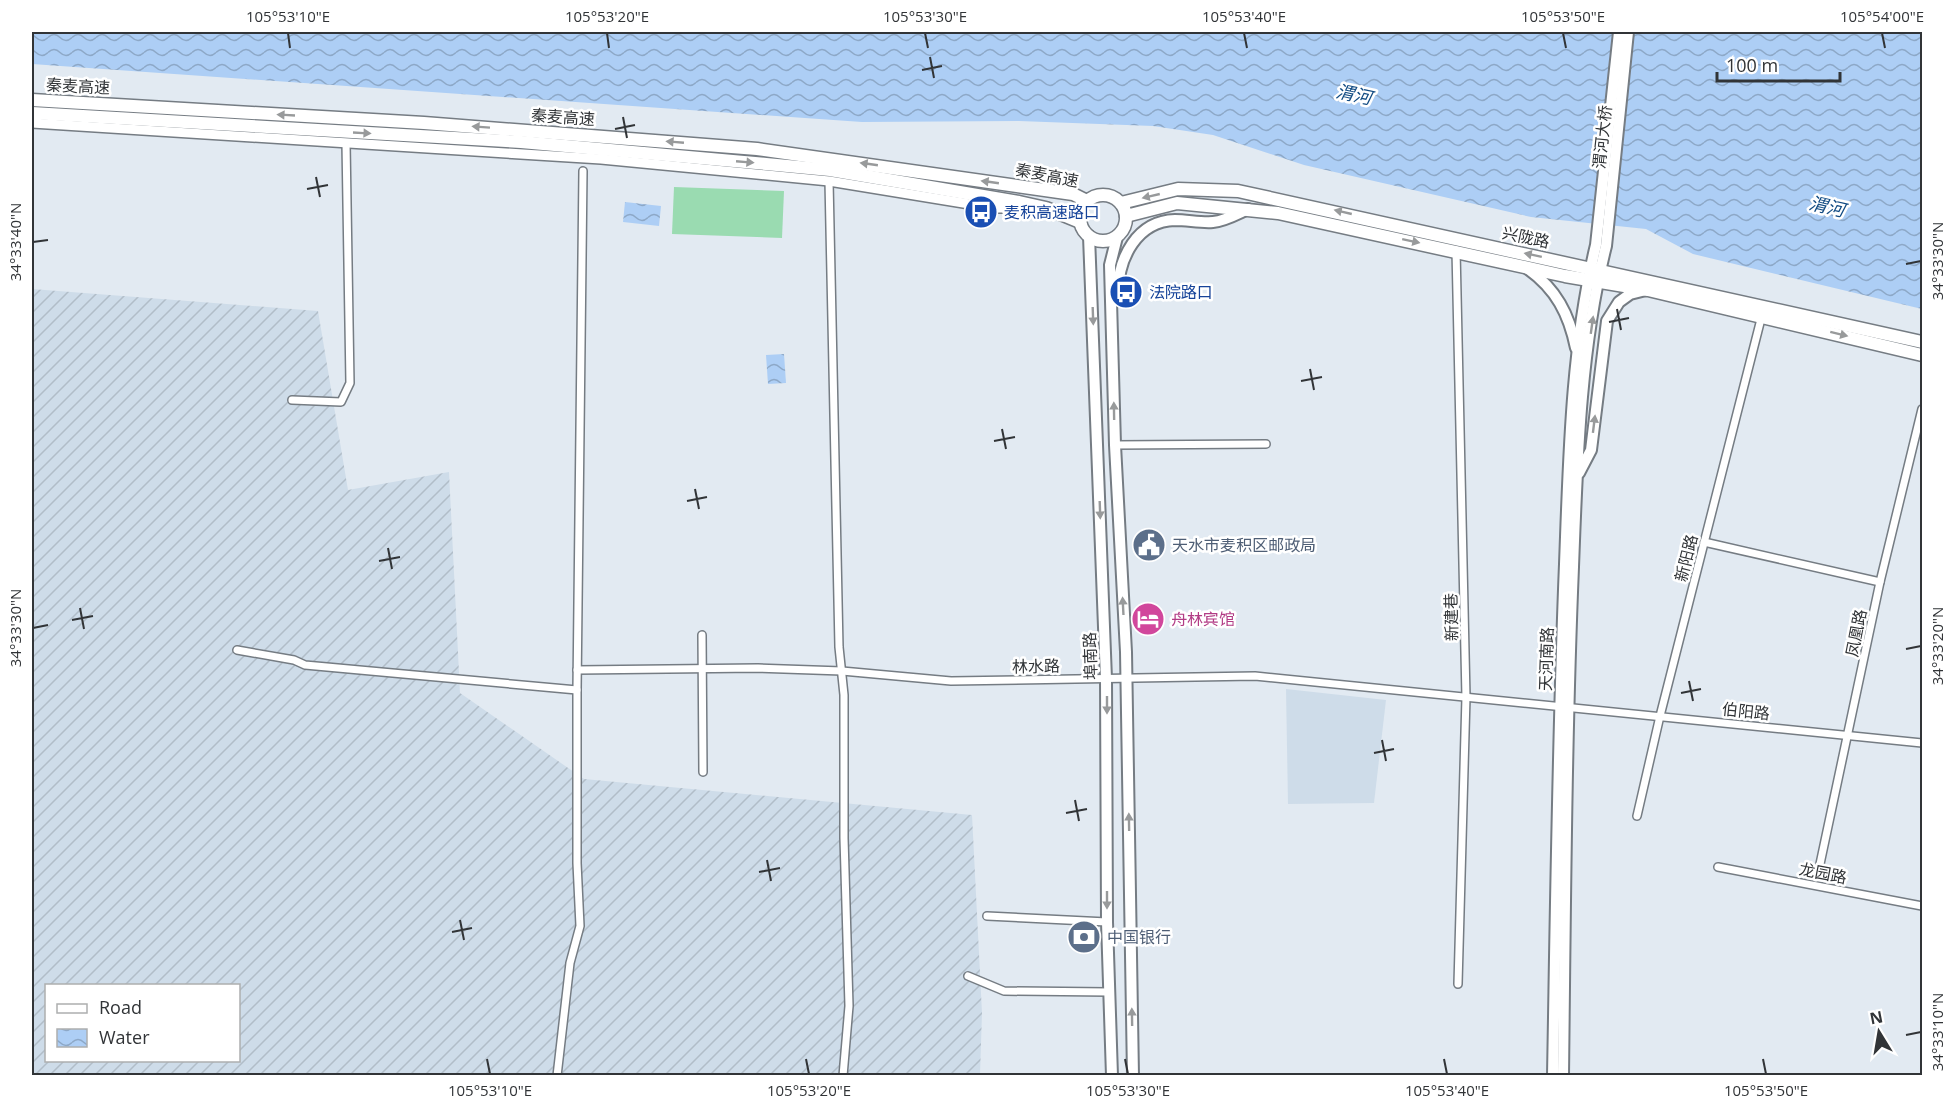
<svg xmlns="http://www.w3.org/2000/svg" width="1954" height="1107" font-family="'Open Sans','Noto Sans SC',sans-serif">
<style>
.industrial{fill:url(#industrial-furrows);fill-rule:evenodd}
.built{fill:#cedce9}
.pitch{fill:#9adbb1}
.water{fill:url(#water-waves)}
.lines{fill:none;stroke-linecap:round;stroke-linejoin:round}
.street-casing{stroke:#757c83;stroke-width:10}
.secondary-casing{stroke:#757c83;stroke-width:12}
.primary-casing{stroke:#757c83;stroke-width:14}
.highway-casing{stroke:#757c83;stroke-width:15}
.street{stroke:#fff;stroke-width:7}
.secondary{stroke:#fff;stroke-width:9}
.primary{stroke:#fff;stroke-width:10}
.highway{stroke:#fff;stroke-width:12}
.oneway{fill:#989a9b}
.ticks{fill:none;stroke:#313437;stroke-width:2}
.labels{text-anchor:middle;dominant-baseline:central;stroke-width:5;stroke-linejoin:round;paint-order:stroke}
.street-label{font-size:16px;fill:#313437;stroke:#fff}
.transit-label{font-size:16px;fill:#164399;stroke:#fff;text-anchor:start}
.service-label{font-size:16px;fill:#4e5e75;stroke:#fff;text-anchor:start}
.hotel-label{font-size:16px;fill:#b23c85;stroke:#fff;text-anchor:start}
.water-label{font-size:18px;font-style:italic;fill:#114b83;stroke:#fff}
.neatline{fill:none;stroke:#313437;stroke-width:2}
.ticks-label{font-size:15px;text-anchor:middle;fill:#313437}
</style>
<defs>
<pattern id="industrial-furrows" width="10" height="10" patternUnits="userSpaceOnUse" patternTransform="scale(1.5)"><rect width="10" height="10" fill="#cedce9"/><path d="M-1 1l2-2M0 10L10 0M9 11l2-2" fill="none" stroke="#b1bdc8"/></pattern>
<pattern id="water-waves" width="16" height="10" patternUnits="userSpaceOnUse" patternTransform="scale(1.5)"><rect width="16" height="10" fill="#adcef5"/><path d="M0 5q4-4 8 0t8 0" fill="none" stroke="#8da8c7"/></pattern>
</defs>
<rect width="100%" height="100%" fill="#e2eaf2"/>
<path class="industrial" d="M 32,289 L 318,311 L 348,490 L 449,472 L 460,693 L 584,779 L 972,815 L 982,1013 L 980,1075 L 32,1075 ZM 46,986 L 238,986 L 238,1060 L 46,1060 Z"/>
<path class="built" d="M 1286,689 L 1386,700 L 1374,803 L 1288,804 Z"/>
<path class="pitch" d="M 674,187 L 784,191 L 782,238 L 672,234 Z"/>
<g class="water">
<path d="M 32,32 L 1922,32 L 1922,309 L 1693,254 L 1646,229 L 1531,217 L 1304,165 L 1213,135 L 1153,126 L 1019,121 L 862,122 L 32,64 Z"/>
<path d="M 625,202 L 661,206 L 659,226 L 623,222 Z"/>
<path d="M 784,354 L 786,383 L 768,384 L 766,355 Z"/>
</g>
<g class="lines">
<g class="street-casing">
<g id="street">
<path d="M 829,181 L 839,647 L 844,695 L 844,838 L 849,1006 L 843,1076"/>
<path d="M 1456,250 L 1466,697 L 1458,984"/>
<path d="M 292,400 L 341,402 L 350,383 L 346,143"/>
<path d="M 1115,445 L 1266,444"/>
<path d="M 1704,542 L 1880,582"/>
<path d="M 702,635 L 703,772"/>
<path d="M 237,650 L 294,660 L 305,665 L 577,690"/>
<path d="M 577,670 L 758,668 L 842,671 L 951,681 L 1255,676 L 1922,743"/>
<path d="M 1637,816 L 1660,716 L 1762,315"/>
<path d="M 1820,864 L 1880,582 L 1922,409"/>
<path d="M 1718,867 L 1922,906"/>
<path d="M 987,916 L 1107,922"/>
<path d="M 968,976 L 1004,991 L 1109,992"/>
<path d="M 557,1076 L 570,963 L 580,926 L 577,863 L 577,690 L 583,171"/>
</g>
</g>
<g class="secondary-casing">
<path id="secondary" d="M 32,123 L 601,159 L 829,181 L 994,208 L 1032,208"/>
</g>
<g class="primary-casing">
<g id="primary">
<path d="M 1089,236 L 1106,679 L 1107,922 L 1112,1076"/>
<path d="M 1117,237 L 1110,265 L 1115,445 L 1126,652 L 1133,1076"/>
<path d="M 1528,269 C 1556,289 1569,314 1576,348"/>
<path d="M 1118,293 C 1118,258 1137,221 1175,220 C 1188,220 1200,223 1213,222 C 1225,221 1237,214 1248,209"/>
<path d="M 1579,473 L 1591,450 L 1607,321 L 1619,302 L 1630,294 L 1646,290"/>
<path d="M 1553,1076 C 1556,905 1558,735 1565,564 C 1569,458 1571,348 1596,245 L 1619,32"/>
<path d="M 1563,1076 C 1565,906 1566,736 1573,567 C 1577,462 1580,348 1606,246 L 1628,32"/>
</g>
</g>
<g class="highway-casing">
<g id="highway">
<path d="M 32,100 L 424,123 L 757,149 L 1073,194 L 1087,201"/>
<path d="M 32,113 L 521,142 L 766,164 L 830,170 L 1019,202 L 1046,208 L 1080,222"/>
<circle cx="1103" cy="218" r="23"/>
<path d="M 1121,203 L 1178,189 L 1238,191 L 1922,342"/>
<path d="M 1126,216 L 1177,203 L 1278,213 L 1565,276 L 1648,290 L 1922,355"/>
</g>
</g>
<use href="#street" class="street"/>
<use href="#secondary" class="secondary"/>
<use href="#primary" class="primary"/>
<use href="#highway" class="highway"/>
</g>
<defs><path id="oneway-solid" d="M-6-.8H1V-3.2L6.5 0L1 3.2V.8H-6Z" transform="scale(1.5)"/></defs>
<g class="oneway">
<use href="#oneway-solid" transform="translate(286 115) rotate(-177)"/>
<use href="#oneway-solid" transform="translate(481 127) rotate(-176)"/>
<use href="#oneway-solid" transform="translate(362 133) rotate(3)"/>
<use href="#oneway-solid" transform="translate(675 142) rotate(-175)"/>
<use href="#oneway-solid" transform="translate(745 162) rotate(5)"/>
<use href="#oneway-solid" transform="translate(869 164) rotate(-172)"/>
<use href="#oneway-solid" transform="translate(990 182) rotate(-172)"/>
<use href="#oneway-solid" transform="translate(1151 196) rotate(167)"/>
<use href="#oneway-solid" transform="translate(1343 212) rotate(-167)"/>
<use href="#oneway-solid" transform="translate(1411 241) rotate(12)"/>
<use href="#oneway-solid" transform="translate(1533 255) rotate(-168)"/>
<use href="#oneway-solid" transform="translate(1093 316) rotate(88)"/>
<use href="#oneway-solid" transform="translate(1592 325) rotate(-82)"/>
<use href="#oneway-solid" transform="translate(1839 334) rotate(14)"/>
<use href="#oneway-solid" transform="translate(1114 411) rotate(-91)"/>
<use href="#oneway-solid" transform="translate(1594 424) rotate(-83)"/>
<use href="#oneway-solid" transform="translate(1100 510) rotate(88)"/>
<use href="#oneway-solid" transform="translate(1123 606) rotate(-93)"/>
<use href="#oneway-solid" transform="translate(1107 705) rotate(90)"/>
<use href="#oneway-solid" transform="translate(1129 822) rotate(-91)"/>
<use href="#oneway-solid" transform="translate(1107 900) rotate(90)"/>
<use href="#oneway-solid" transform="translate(1132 1017) rotate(-91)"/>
</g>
<path class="ticks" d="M 288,33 L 290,48M 607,33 L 609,48M 925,33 L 928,48M 1244,33 L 1247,48M 1563,33 L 1566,48M 1882,33 L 1885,48M 930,57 L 934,78M 922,70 L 942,66M 623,117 L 627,138M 615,129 L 635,125M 316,177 L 320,197M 307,189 L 328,185M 33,242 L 48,240M 1906,264 L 1921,261M 1617,309 L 1621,330M 1609,322 L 1629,318M 1310,369 L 1314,390M 1301,381 L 1322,377M 1002,429 L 1006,449M 994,441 L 1015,437M 695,489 L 699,509M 687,501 L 707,497M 388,548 L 392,569M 379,561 L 400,557M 80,608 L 84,629M 72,620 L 93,616M 33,628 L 48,625M 1906,649 L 1921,646M 1689,681 L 1693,701M 1681,693 L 1701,689M 1382,740 L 1386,761M 1374,753 L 1394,749M 1075,800 L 1079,821M 1066,813 L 1087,809M 767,860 L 771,881M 759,872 L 780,868M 460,920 L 464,940M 452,932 L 472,928M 1906,1035 L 1921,1032M 487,1059 L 490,1074M 806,1059 L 809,1074M 1125,1059 L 1128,1074M 1444,1059 L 1447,1074M 1763,1059 L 1766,1074"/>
<defs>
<g id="bus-disc" transform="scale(1.725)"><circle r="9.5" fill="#1a4fb4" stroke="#fff"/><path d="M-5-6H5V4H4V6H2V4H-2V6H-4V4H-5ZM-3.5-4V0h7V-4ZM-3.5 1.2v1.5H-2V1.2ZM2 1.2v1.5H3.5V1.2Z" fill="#fff"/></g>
<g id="civic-disc" transform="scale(1.725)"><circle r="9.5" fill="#5c6f8a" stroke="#fff"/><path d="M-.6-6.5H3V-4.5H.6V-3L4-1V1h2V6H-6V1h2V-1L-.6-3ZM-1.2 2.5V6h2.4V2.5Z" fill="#fff"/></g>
<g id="hotel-disc" transform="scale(1.725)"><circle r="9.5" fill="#d1479c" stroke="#fff"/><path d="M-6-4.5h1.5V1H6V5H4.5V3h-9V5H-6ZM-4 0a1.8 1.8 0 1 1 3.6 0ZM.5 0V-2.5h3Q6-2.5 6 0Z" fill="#fff"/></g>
<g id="bank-disc" transform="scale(1.725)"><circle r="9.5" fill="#5c6f8a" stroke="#fff"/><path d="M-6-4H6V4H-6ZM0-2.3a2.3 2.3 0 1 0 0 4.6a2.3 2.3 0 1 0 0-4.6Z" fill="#fff"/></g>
</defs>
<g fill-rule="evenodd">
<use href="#bus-disc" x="981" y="212"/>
<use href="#bus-disc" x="1126" y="292"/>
<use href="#civic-disc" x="1149" y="545"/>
<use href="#hotel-disc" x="1148" y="619"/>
<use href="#bank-disc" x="1084" y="937"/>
</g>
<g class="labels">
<g class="street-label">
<text transform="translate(78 86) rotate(3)">秦麦高速</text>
<text transform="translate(563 117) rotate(4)">秦麦高速</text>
<text transform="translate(1602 137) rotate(-84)">渭河大桥</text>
<text transform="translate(1047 175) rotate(11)">秦麦高速</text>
<text transform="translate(1526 237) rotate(12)">兴陇路</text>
<text transform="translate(1686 558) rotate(-76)">新阳路</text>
<text transform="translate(1451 617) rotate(-91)">新建巷</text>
<text transform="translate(1856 633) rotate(-79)">凤凰路</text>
<text transform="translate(1090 656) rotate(-92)">埠南路</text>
<text transform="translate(1546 659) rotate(-88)">天河南路</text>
<text transform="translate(1036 666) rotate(-1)">林水路</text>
<text transform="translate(1746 711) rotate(6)">伯阳路</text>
<text transform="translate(1823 873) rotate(11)">龙园路</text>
</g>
<g class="transit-label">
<text x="1004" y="212">麦积高速路口</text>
<text x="1149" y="292">法院路口</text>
</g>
<g class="service-label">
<text x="1172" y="545">天水市麦积区邮政局</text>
<text x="1107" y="937">中国银行</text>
</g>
<g class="hotel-label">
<text x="1171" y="619">舟林宾馆</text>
</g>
<g class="water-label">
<text transform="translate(1354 94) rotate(12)">渭河</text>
<text transform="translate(1827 206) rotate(13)">渭河</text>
</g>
</g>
<rect width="1954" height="1107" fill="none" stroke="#ffffff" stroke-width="66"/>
<rect x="45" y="984" width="195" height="78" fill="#ffffff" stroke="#adaeaf" stroke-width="1.5"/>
<rect x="57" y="1004" width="30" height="9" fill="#ffffff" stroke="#adaeaf" stroke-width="1.5"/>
<text x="99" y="1014" font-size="18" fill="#313437">Road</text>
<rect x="57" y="1029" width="30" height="18" fill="url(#water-waves)" stroke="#adaeaf" stroke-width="1.5"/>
<text x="99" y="1044" font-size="18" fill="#313437">Water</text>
<g transform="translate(1879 1032) rotate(349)" stroke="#ffffff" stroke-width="4.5" paint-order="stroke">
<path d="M0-4.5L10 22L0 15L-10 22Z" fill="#313437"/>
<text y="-9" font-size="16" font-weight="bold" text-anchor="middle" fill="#313437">N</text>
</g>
<path d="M1717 72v9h123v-9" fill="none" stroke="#313437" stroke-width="3"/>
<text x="1726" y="72" font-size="18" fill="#313437" stroke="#ffffff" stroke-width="4.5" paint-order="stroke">100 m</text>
<rect x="33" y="33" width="1888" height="1041" class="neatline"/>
<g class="ticks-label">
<text x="288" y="22">105°53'10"E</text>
<text x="607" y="22">105°53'20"E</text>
<text x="925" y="22">105°53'30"E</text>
<text x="1244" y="22">105°53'40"E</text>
<text x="1563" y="22">105°53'50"E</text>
<text x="1882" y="22">105°54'00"E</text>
<text transform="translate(16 242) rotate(-90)" y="5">34°33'40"N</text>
<text transform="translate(1938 261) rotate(-90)" y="5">34°33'30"N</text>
<text transform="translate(16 628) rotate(-90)" y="5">34°33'30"N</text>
<text transform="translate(1938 646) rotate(-90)" y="5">34°33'20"N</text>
<text transform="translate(1938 1032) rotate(-90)" y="5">34°33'10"N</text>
<text x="490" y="1096">105°53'10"E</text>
<text x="809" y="1096">105°53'20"E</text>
<text x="1128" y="1096">105°53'30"E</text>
<text x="1447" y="1096">105°53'40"E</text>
<text x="1766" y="1096">105°53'50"E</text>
</g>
</svg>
